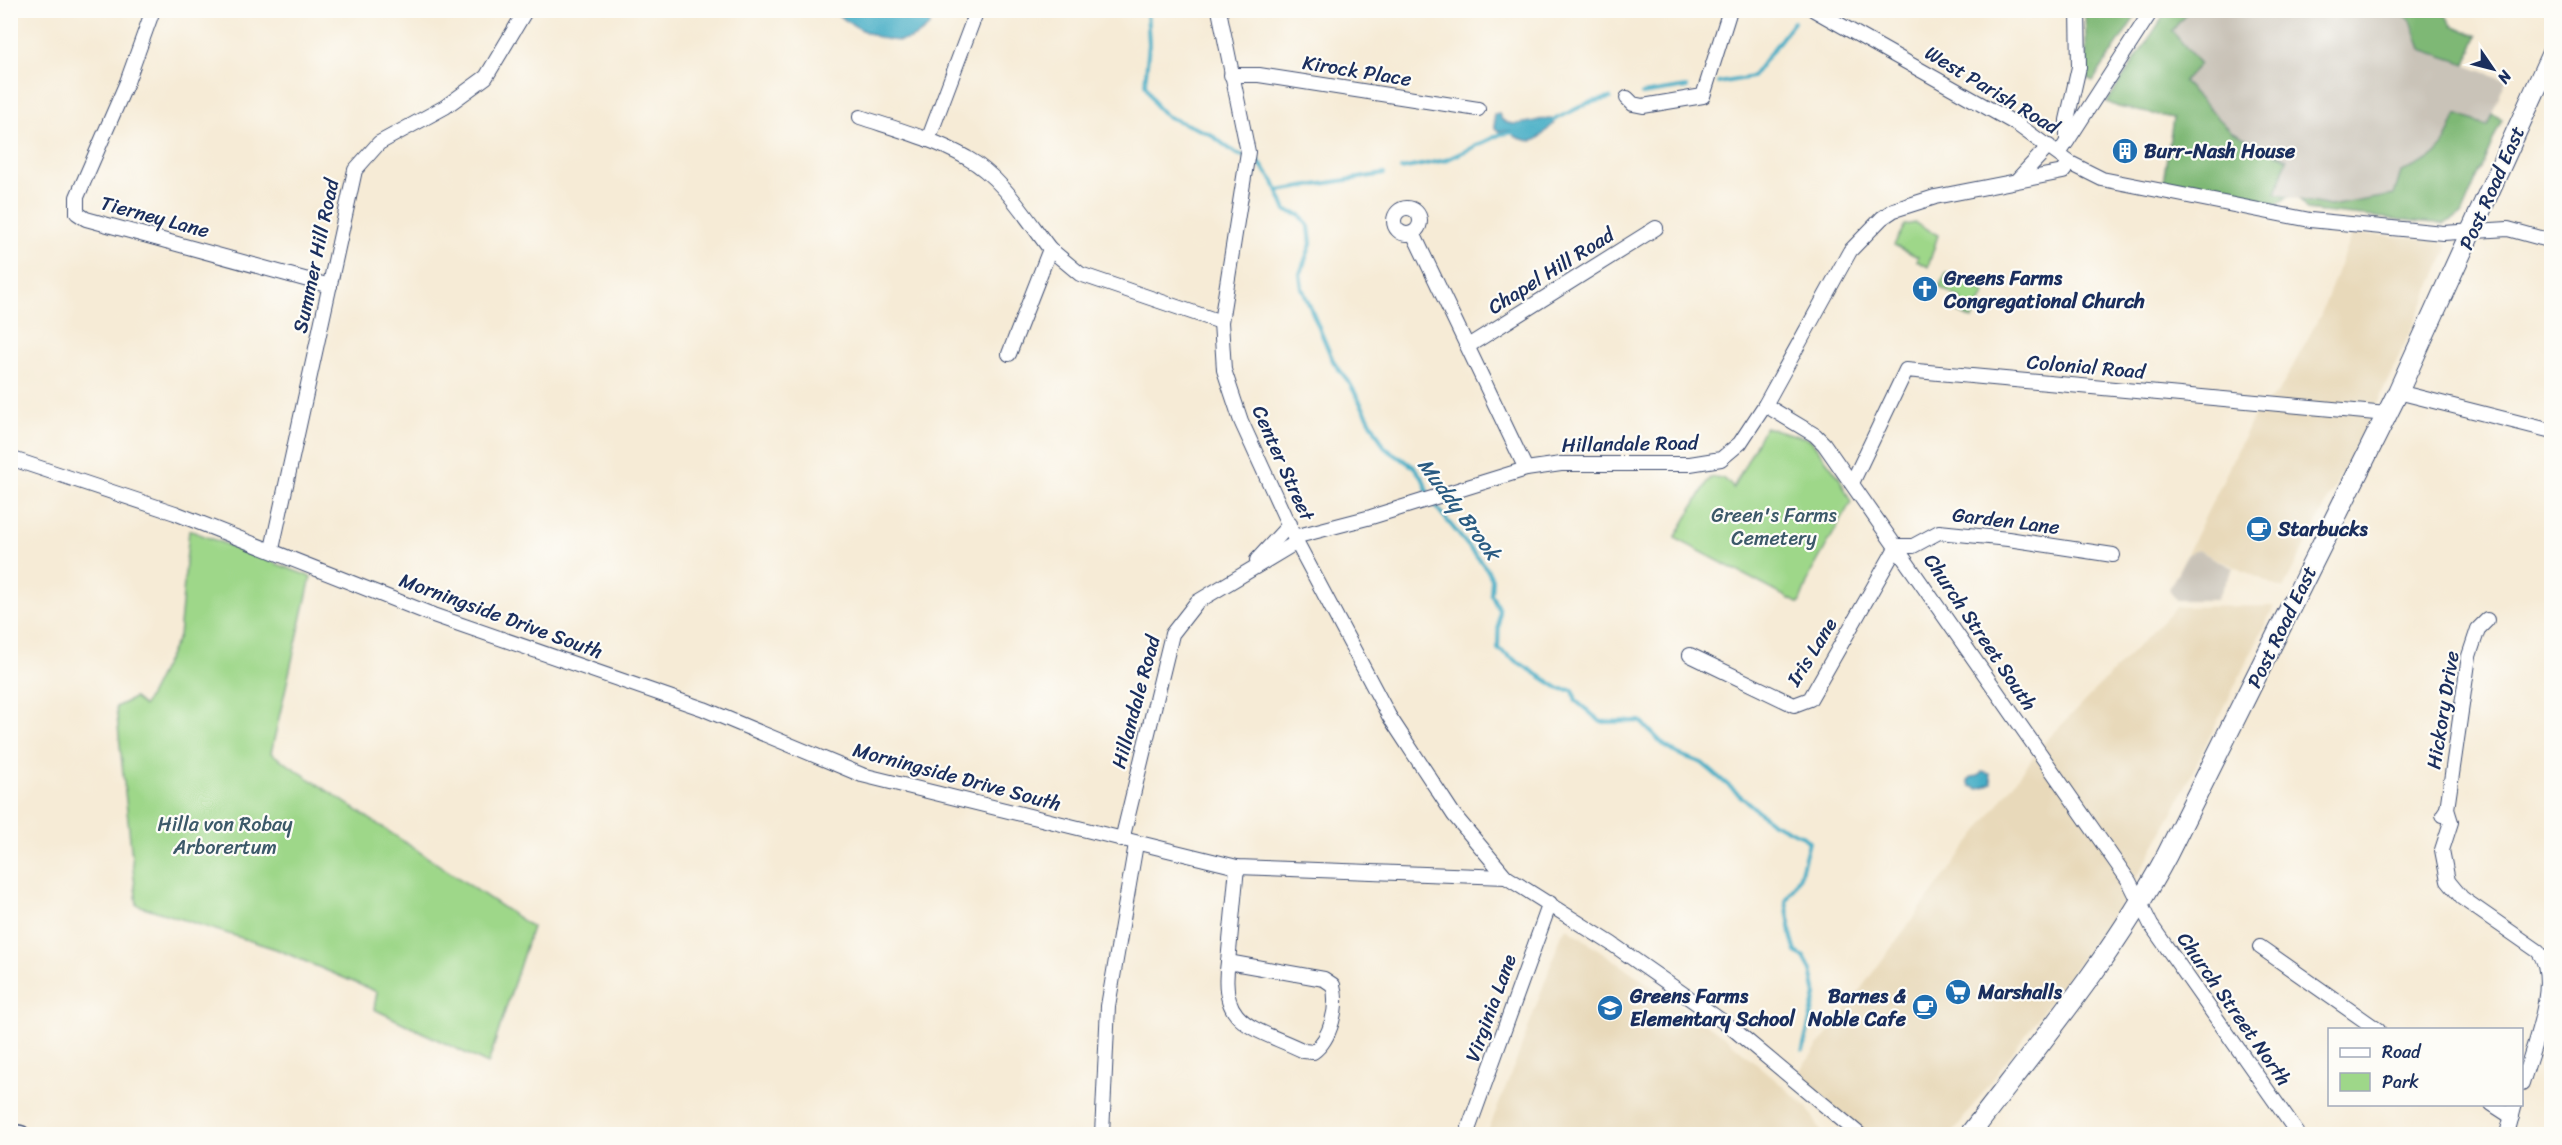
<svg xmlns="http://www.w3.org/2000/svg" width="2562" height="1145" font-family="Sriracha,sans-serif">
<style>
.built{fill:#e8d9ba}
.industrial{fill:#c9c3b8}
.green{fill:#9ed789;stroke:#5c8374;stroke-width:1.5}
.forest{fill:#7eb875;stroke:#4c746a;stroke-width:1.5}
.water{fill:#47aec6;stroke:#316e92;stroke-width:1.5}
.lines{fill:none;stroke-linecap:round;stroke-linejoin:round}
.stream{stroke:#47aec6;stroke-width:4}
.minor-casing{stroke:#3c4b70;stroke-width:16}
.tertiary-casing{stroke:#3c4b70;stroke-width:19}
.primary-casing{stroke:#3c4b70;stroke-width:22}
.minor{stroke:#fff;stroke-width:14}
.tertiary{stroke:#fff;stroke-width:16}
.primary{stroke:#fff;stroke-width:20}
.labels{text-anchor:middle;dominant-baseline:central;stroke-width:4.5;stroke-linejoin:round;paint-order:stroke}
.street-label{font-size:20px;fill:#1b2f5e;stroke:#fdfcf7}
.poi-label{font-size:20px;font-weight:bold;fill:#1b2f5e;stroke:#fdfcf7;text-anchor:start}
.park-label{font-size:20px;fill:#3c5969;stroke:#fdfcf7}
.water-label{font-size:21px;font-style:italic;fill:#2a5b82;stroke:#fdfcf7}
</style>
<rect width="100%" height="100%" fill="#fdfcf7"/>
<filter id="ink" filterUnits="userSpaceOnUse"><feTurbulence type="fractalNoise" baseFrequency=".0167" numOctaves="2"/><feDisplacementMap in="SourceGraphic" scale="12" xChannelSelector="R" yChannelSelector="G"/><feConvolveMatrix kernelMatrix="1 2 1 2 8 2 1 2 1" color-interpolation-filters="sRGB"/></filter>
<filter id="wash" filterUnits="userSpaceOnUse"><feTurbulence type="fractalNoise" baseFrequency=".008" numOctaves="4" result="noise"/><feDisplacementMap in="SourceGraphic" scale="24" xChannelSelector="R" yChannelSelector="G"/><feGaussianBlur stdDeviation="1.35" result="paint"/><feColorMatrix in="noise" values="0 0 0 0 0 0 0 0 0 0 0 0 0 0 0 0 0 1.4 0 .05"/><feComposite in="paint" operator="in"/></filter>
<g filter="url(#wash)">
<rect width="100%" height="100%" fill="#f6ebd6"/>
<g class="built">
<path d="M 2352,233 L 2432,239 L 2447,244 L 2447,251 L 2379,400 L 2283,589 L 2198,550 L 2187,554 L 2257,410 L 2279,392 L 2321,314 Z"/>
<path d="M 2274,606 L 2169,820 L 2125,900 L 1952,1134 L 1871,1134 L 1843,1117 L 1795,1077 L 2043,744 L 2176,607 Z"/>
<path d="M 1566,927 L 1725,1037 L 1806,1106 L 1823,1134 L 1487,1134 L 1520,1051 L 1561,936 Z"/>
</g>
<g class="industrial">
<path d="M 2188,11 L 2398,11 L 2411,21 L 2421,49 L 2506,80 L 2487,126 L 2457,114 L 2443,148 L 2431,161 L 2401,172 L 2394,195 L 2330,206 L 2300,200 L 2276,193 L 2286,158 L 2232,132 L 2183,82 L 2199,64 L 2172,31 Z"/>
<path d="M 2198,550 L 2233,568 L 2216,600 L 2176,600 L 2169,589 L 2187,554 Z"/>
</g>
<g class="green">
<path d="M 1915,223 L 1938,235 L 1928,267 L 1917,261 L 1918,257 L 1894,245 L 1905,225 Z"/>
<path d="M 1946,273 L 1985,292 L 1972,319 L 1956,311 L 1962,299 L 1939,287 Z"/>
<path d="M 1765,427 L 1810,439 L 1839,477 L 1851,502 L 1811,573 L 1799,604 L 1675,538 L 1710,478 C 1721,475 1727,480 1733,488 Z"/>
<path d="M 189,530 L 311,577 L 271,753 L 532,927 L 488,1064 L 374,1009 L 377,992 L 276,949 L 137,905 L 116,707 L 134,698 L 144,706 L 179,636 Z"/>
</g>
<g class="forest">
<path d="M 2085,11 L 2139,11 L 2093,81 L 2087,78 Z"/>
<path d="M 2167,11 L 2188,11 L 2172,31 L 2200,64 L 2183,82 L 2232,132 L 2287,159 L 2276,193 L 2288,196 L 2277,205 L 2163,182 L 2173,118 L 2118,107 L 2107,102 Z"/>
<path d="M 2398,11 L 2443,11 L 2452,25 L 2477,36 L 2466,64 L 2421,49 L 2411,21 Z"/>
<path d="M 2457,114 L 2487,126 L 2492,114 L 2502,119 L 2461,215 L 2444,224 L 2322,212 L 2307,210 L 2300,200 L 2330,206 L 2394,195 L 2401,172 C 2442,157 2441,152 2457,114 Z"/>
</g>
<g class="water">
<path d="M 832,11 L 930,11 L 930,25 C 900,59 860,30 832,11 Z"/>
<path d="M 1494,114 L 1499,114 C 1504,133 1535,119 1551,118 L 1554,124 C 1538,135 1541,148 1514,136 L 1512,131 L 1499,131 L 1495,128 Z"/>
<path d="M 1982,772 L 1990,774 L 1992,783 L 1979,789 L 1970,786 L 1968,781 L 1971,777 L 1979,776 Z"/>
</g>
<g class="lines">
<g class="stream">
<path d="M 1147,10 L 1149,44 L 1145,84 L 1156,106 L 1166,116 L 1210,134 L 1235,153 L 1258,161 L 1274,182 L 1286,211 L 1300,215 L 1309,227 L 1311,244 L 1300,274 L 1302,288 L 1334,363 L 1349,382 L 1385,448 L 1414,467 L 1423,479 L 1429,496"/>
<path d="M 1718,83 L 1752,77 L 1794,22"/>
<path d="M 1642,94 L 1687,87"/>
<path d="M 1550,122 L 1588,103 L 1610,98"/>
<path d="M 1401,169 L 1446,160 L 1501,134 L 1517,132"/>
<path d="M 1278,191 L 1384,174"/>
<path d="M 1432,502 L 1487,569 L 1492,579 L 1491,594 L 1499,610 L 1498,649 L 1560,689 L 1573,690 L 1576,701 L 1601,722 L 1640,721 L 1665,746 L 1678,754 L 1702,763 L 1772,823 L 1801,835 L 1809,842 L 1800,876 L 1786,901 L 1792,939 L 1796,952 L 1804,957 L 1811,970 L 1816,995 L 1803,1050"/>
</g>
</g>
</g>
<g filter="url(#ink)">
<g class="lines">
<g class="minor-casing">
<g id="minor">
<path d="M 153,10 L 127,82 L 77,197 L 77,213 L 86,219 L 330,286"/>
<path d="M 1219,10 L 1248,152 L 1221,322 L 1224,370 L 1241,421 L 1294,537 L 1389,716 L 1454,815 L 1506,877"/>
<path d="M 1814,10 L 2018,125 L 2070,163 L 2102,179 L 2310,220 L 2443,233 L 2508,229 L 2552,241"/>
<path d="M 1231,75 L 1259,75 L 1478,109"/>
<path d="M 1627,98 L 1633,104 L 1643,106 L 1703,96 L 1730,10"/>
<path d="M 860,117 C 896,129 934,139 967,158 C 1002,177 1026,218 1050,249 L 1009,354"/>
<path d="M 928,140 L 977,10"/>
<path d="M 2067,141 L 2067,120 L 2079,67 L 2078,10"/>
<path d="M 2059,154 L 2152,10"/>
<path d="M 2018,179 L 2049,146"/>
<circle cx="1407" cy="221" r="13"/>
<path d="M 1413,233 L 1526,469"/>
<path d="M 1050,249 L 1080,274 L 1221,322"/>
<path d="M 1468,346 L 1656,228"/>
<path d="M 2398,392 L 2552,431"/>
<path d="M 1765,405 L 1815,435 L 1824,444 L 2129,881 L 2151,925 L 2298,1134"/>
<path d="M 10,458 L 175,513 L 433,615 L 704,709 L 862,775 L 1237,867 L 1506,877 L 1612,944 L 1732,1028 L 1859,1134"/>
<path d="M 1852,483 L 1906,370 L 2387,414"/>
<path d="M 1294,537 L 1371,517 L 1526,469 L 1561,464 L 1690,464 L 1721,459 L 1740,443 L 1765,405 L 1850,251 L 1882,218 L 1894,210 L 1935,197 L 2063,172 L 2070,163"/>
<path d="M 272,549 L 355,170 L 379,143 L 445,107 L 486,77 L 526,10"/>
<path d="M 1257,560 L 1290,524"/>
<path d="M 1690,655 L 1794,705 L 1810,699 L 1897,546 L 1913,546 L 1939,532 L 2008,539 L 2113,555"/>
<path d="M 2447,809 L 2451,822 L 2442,850 L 2448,881 L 2462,898 L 2538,951 C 2562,980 2531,1051 2522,1084"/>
<path d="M 2443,815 L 2447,809 L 2469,656 L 2478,629 L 2487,620"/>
<path d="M 1122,840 L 1172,634 L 1197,602 L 1297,542"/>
<path d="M 2260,947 L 2378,1030"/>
<path d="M 1228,962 L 1324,979 L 1333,985 C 1339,1006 1331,1039 1313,1052 L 1304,1051 C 1255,1027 1218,1027 1228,962 Z"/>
<path d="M 1228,962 L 1237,867"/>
<path d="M 2492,1104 L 2512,1117"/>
<path d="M 1469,1127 L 1550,903"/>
<path d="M 1102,1134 L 1108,1006 L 1136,844"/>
<path d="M 2507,1134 L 2515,1104"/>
</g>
</g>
<g class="tertiary-casing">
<path id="tertiary" d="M 10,1132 L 21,1134"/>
</g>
<g class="primary-casing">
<path id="primary" d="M 1970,1134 C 2039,1044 2113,956 2167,855 L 2398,392 L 2552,53"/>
</g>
<use href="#minor" class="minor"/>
<use href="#tertiary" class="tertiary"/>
<use href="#primary" class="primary"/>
</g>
</g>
<defs>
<g id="building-disc" transform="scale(1.35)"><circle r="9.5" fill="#1f6fb2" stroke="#fdfcf7"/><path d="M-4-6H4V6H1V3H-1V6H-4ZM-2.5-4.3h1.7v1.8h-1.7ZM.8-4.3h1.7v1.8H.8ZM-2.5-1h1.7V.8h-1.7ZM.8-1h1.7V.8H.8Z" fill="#fff"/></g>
<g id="church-disc" transform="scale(1.35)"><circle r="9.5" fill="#1f6fb2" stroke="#fdfcf7"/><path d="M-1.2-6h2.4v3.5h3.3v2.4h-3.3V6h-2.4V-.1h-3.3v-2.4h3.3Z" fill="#fff"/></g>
<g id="cafe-disc" transform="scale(1.35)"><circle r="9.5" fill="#1f6fb2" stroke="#fdfcf7"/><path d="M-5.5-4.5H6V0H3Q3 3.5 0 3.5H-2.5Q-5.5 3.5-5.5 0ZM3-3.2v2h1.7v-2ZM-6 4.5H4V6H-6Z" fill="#fff"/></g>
<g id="supermarket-disc" transform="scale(1.35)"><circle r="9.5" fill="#1f6fb2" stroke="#fdfcf7"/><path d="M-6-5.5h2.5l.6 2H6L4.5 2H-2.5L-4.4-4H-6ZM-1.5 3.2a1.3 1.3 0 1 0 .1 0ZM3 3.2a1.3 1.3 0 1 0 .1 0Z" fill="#fff"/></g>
<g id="school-disc" transform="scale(1.35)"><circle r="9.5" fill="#1f6fb2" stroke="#fdfcf7"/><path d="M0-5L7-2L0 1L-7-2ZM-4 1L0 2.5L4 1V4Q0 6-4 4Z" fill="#fff"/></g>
</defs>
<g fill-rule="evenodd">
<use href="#building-disc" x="2125" y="151"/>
<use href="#church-disc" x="1925" y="289"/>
<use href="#cafe-disc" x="2259" y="529"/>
<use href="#supermarket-disc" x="1958" y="992"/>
<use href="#cafe-disc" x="1925" y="1007"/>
<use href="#school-disc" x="1610" y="1008"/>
</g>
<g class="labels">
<g class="street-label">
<text transform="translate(1357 71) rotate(9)">Kirock Place</text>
<text transform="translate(1992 90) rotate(31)">West Parish Road</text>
<text transform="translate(2492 188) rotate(-66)">Post Road East</text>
<text transform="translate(155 217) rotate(15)">Tierney Lane</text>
<text transform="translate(316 256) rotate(-78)">Summer Hill Road</text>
<text transform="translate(1551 271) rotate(-32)">Chapel Hill Road</text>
<text transform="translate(2086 367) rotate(5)">Colonial Road</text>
<text transform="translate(1630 444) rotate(-1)">Hillandale Road</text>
<text transform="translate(1283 463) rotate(66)">Center Street</text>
<text transform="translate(2006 521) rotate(7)">Garden Lane</text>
<text transform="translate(501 616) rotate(20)">Morningside Drive South</text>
<text transform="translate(2282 627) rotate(-64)">Post Road East</text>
<text transform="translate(1980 632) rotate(56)">Church Street South</text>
<text transform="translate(1812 652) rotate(-58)">Iris Lane</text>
<text transform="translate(1136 702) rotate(-75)">Hillandale Road</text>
<text transform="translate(2443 710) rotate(-81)">Hickory Drive</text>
<text transform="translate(957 777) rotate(15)">Morningside Drive South</text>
<text transform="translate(1491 1008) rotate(-70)">Virginia Lane</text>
<text transform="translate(2234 1009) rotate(55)">Church Street North</text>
</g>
<g class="poi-label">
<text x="2144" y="151">Burr-Nash House</text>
<text x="1944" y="278">Greens Farms<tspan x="1944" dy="23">Congregational Church</tspan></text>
<text x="2278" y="529">Starbucks</text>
<text x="1978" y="992">Marshalls</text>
<text x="1630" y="996">Greens Farms<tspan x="1630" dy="23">Elementary School</tspan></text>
<text x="1906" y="996" text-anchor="end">Barnes &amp;<tspan x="1906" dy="23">Noble Cafe</tspan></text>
</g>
<g class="park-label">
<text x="1774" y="515">Green's Farms<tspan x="1774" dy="23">Cemetery</tspan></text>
<text x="225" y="824">Hilla von Robay<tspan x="225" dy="23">Arborertum</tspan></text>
</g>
<g class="water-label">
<text transform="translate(1459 509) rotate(53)">Muddy Brook</text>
</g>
</g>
<rect width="2562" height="1145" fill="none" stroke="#fdfcf7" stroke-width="36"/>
<rect x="2328" y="1028" width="195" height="78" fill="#fdfcf7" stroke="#a3aaba" stroke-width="1.5"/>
<rect x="2340" y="1048" width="30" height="9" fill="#ffffff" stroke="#a3aaba" stroke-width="1.5"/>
<text x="2382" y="1058" font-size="18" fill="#1b2f5e">Road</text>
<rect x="2340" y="1073" width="30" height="18" fill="#9ed789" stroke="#a3aaba" stroke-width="1.5"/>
<text x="2382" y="1088" font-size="18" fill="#1b2f5e">Park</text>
<g transform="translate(2493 69) rotate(125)" stroke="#fdfcf7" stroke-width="4.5" paint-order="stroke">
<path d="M0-4.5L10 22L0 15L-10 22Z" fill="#1b2f5e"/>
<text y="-9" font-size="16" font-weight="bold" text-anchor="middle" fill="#1b2f5e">N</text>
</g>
</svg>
